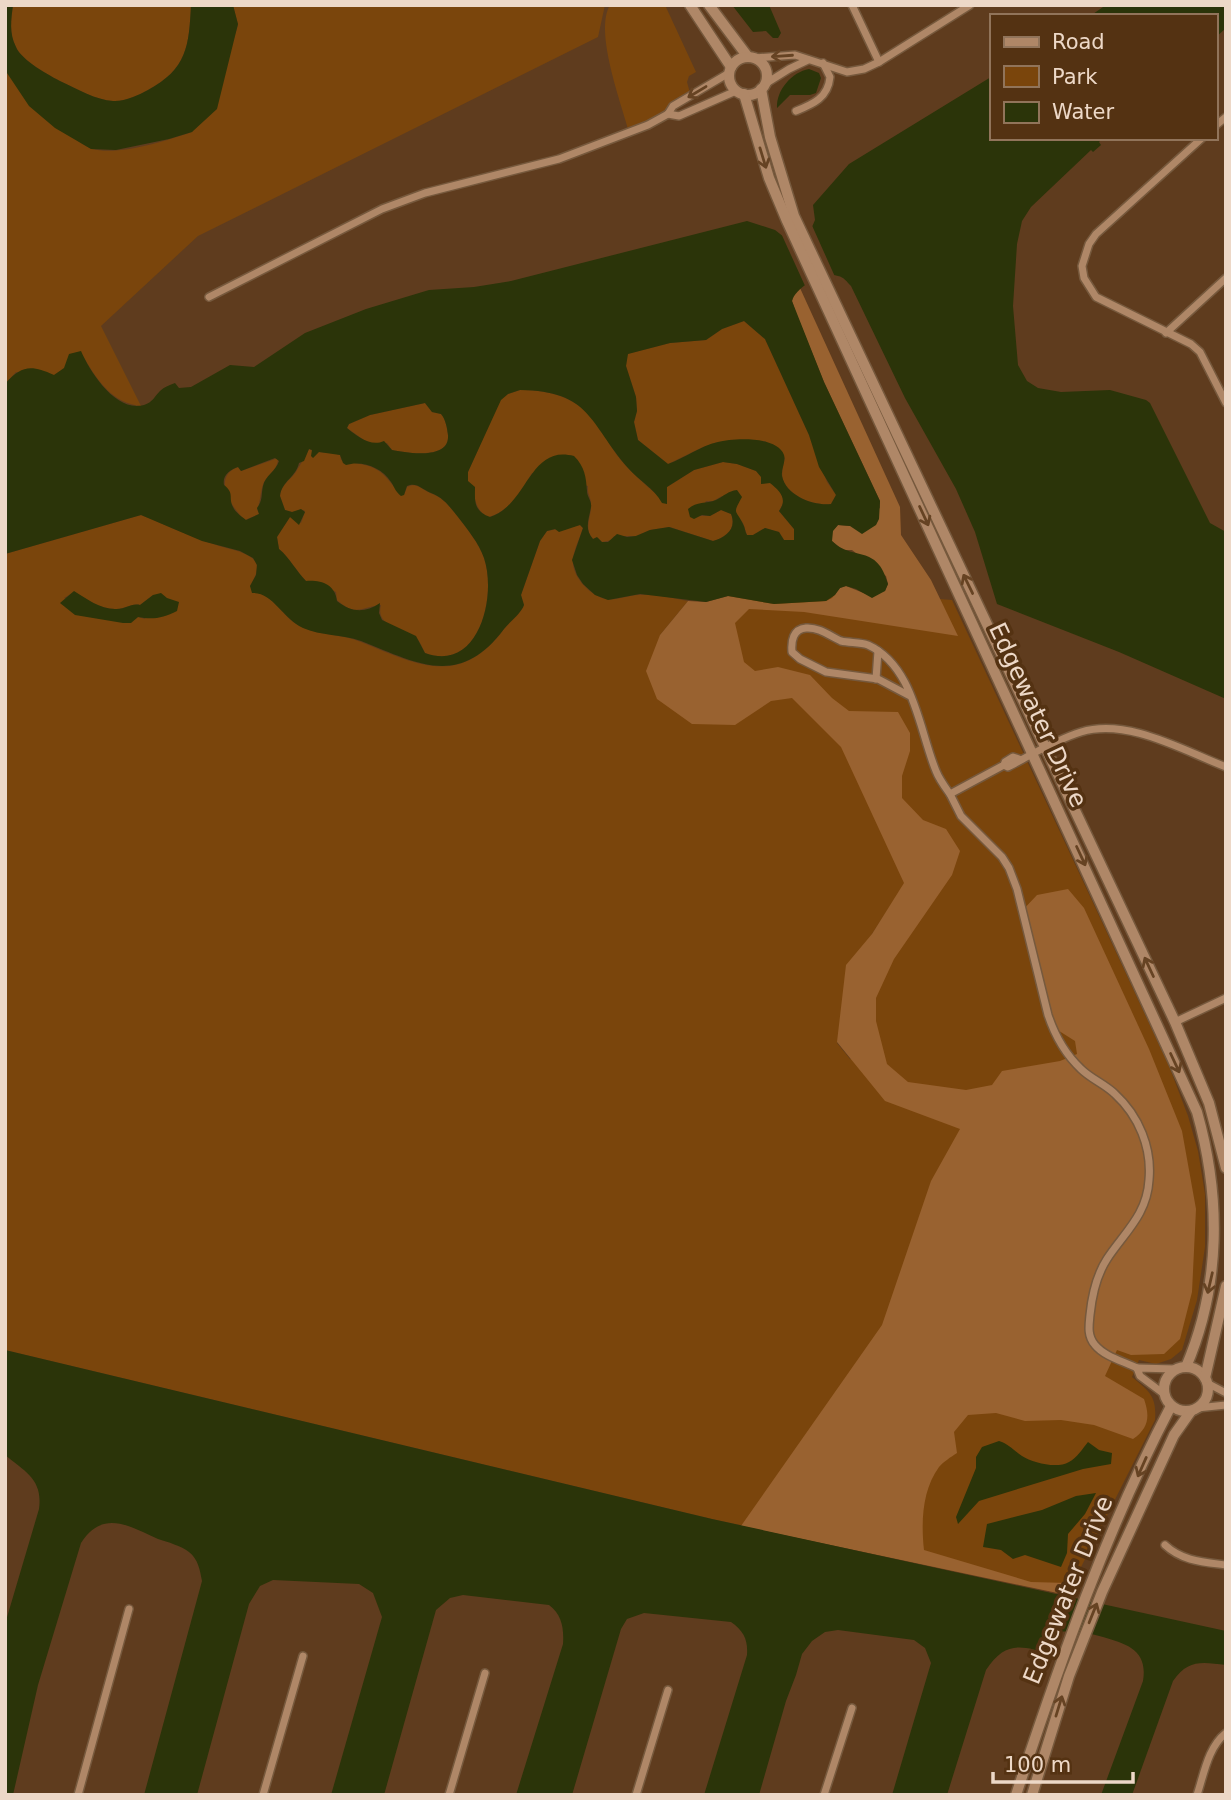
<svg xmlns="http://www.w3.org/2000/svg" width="1231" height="1800" font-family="'DejaVu Sans',sans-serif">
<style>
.green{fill:#7a450c;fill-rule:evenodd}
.forest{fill:#996230}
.water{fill:#2b3409;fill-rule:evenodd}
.pier{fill:#5f3c1e}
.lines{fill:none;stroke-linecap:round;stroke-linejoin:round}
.minor-casing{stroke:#76593d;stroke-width:10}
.tertiary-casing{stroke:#76593d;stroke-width:13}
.minor{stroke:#af8767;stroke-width:7}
.tertiary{stroke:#af8767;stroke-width:10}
.oneway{stroke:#664323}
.labels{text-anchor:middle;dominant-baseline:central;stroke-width:7;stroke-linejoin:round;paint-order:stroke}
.street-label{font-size:24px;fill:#edd8c7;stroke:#543212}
</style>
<rect width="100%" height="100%" fill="#5f3c1e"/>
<g class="green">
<path d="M 13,5 L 191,5 C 189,46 187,69 148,90 C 139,95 124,102 113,101 C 96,100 77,89 62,82 C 50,76 21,60 16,47 C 9,33 11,20 13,5 Z"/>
<path d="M 233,5 L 605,5 L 598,37 L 198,236 L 101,326 L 141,406 C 112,403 98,381 84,358 L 54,375 L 16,372 L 5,384 L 5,70 L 77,140 C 81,143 87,147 92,149 C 119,156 165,141 192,132 L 231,48 L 238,25 Z"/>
<path d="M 610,5 L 665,5 L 696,72 L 689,76 L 687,82 L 690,93 L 668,114 L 629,132 C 621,102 594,31 610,5 Z"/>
<path d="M 744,321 L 765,339 L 809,435 L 827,482 L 836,495 L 831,504 C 815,506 790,497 783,480 C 781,473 783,465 785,458 L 765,441 L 718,442 L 703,447 L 668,464 L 638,440 L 634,422 L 637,411 L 636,397 L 626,366 L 627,354 L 670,343 L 706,340 L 722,329 Z"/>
<path d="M 520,390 C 549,390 578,397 596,423 C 605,434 611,448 620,459 C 634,476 651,489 667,504 L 667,487 L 694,470 L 723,462 L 737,464 L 756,471 L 780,491 L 784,501 L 779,511 L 794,529 L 794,540 L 784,540 L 779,532 L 765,528 L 753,535 L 747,535 L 743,523 L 736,515 L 736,508 L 722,496 L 713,501 L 706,501 L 698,516 L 710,516 L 721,510 L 731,514 C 737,529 726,537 713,541 L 670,527 L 650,530 L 636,536 L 614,536 L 612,540 L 602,542 L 598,538 L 593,539 C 583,527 592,517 591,504 C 591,497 587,494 588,486 L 532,473 C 521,491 511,510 489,517 C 472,510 477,493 468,482 L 468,472 L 500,400 L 508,394 Z"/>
<path d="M 425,403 L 432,412 L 441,414 C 446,420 447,428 448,435 C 450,460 407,453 392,450 L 387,443 L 374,444 L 364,440 L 347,428 L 349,424 L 370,415 Z"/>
<path d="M 309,449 C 315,454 331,451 340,455 L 341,460 C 355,465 366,462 379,471 C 390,479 393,489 404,495 L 407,487 C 417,482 421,489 430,493 C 444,498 449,506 458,517 C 467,529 479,543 484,558 C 497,596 479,673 425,653 C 422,648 421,642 416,638 C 403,627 375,627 381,605 C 361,607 356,617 337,600 L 336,592 L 313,581 L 306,581 C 296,571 290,558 279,549 L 277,537 L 290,517 L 301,523 L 305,512 L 304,510 L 292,512 L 285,510 L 280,496 C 282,482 291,481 297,470 C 301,464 306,455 309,449 Z"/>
<path d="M 278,458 C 278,470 269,473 264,482 C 260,491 261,501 257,509 L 259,514 L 245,520 C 232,508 211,477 238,467 L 241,471 Z"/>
<path d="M 141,515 C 171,527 199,541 230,549 C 238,551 249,554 255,561 C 260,569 254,579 250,586 C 257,592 267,595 272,601 C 283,611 289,622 304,628 C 322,636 343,634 361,642 C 418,665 460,688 504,629 C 510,621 520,615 524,605 L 521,595 L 540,541 L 547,531 L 580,525 L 583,528 C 580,537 574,549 573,559 C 571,576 590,596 606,599 C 615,601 629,595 638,595 C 655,594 671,598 688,601 L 660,635 L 738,678 L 727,582 L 952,600 L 1169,1066 L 1188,1116 L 1198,1151 L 1205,1194 L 1205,1247 L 1197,1300 L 1182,1350 L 1171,1359 L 1156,1364 L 1139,1360 L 1132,1377 C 1149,1391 1157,1396 1155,1420 L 1067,1595 L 712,1519 L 5,1350 L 5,554 ZM 74,592 C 87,599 101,610 117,609 C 126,609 131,603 140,605 L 153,595 L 145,619 L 138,617 L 131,622 L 64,598 ZM 896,897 L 851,1059 L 850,1059 L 837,1043 L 872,934 Z"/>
</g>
<path class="forest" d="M 800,288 L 900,507 L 901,535 L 931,580 L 958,636 L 804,612 L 749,609 L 735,623 L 744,662 L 755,671 L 778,667 L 810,675 L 832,698 L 849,711 L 898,712 L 910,733 L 910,751 L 902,776 L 902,798 L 923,820 L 946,829 L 960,851 L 952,875 L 894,959 L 876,998 L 876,1021 L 887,1064 L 908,1082 L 966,1090 L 992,1085 L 1002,1071 L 1060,1061 L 1077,1054 L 1075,1041 L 1056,1029 L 1020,913 L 1037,895 L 1068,889 L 1084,908 L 1149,1049 L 1182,1131 L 1196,1209 L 1192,1292 L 1180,1339 L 1164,1354 L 1131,1355 L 1117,1350 L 1105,1376 L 1144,1399 C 1150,1416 1149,1428 1133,1439 L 1094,1425 L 1061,1420 L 1025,1421 L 996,1413 L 968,1415 L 954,1432 L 957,1453 C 951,1457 943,1462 939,1467 C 922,1490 921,1523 924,1550 L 1031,1582 L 1068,1583 L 1067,1595 L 741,1526 L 882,1325 L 931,1181 L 960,1129 L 885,1101 L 837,1042 L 846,965 L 872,934 L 904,883 L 841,747 L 792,698 L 771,701 L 735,725 L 692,724 L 657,699 L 646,671 L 660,635 L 688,601 L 706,602 L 728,596 L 774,604 L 826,601 L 832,598 L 840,588 L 846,586 L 866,594 L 885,591 L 888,584 L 886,576 L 852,550 L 843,550 L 832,541 L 832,531 L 838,525 L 850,526 L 880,508 L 880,501 L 824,382 L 796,313 L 792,301 L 794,293 Z"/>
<g class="water">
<path d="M 5,5 L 13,5 C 11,20 9,33 16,47 C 21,60 50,76 62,82 C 77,89 96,100 113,101 C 124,102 139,95 148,90 C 187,69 189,46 191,5 L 233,5 L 238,24 L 217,109 L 192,132 L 169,139 L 116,150 L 91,149 L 55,128 L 29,106 L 5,70 Z"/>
<path d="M 732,5 L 769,5 L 781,33 L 778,38 L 773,38 L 766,31 L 753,32 Z"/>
<path d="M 1106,5 L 1226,5 L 1226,28 L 1215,38 L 1215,16 L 1090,16 Z"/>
<path d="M 809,69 L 819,73 L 821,78 L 816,93 L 810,95 L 790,95 L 777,108 C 776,90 792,72 809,69 Z"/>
<path d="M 991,77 L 991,138 L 1103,138 L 1099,142 L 1101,145 L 1093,152 L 1091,150 L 1031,207 L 1022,221 L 1017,244 L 1013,306 L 1018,365 L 1027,381 L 1038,388 L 1061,392 L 1110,390 L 1146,400 L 1150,403 L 1210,523 L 1226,532 L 1226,699 L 1119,652 L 997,604 L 975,532 L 956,489 L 905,398 L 851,286 C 847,282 844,277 838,276 C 824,271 796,287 792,301 L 824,382 L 880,501 L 879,519 L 876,525 L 862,534 L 850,526 L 838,525 L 833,531 L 832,541 C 853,562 877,543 888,584 L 885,591 L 872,598 L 856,589 L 846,586 L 840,588 L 835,595 L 826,601 L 774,604 L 728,596 L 706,602 L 640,594 L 608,600 L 595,595 L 583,584 L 577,575 L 572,560 L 583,528 L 580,525 L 559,532 L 555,529 L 547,531 L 540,541 L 521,595 L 524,605 C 520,615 510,621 504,629 C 459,689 417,663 361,641 C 342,634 321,636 303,628 C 282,618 273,592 252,593 L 250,586 L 256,575 L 257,565 L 253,558 L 240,551 L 202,541 L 141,515 L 5,554 L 5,384 C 22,365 31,365 54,375 L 64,368 L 69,354 L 81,351 C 90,372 116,413 144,405 C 153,402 154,397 160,391 C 164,387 170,385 175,383 L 179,388 L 191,387 L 230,365 L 254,367 L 305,333 L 366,309 L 429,290 L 474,287 L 511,281 L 747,221 L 775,230 L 784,237 L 812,227 L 815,220 L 813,205 L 849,164 ZM 744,321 L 765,339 L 809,435 L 819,467 L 836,495 L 831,504 C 814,506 786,496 782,476 C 781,469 786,462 784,455 C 778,436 734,438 718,442 C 700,446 685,458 668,464 L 638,440 L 634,422 L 637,411 L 636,397 L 626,366 L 628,354 L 670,343 L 706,340 L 722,329 ZM 520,390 C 591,391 589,423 628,468 C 639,481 654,488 662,503 L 667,504 L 667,487 L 694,470 L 723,462 L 737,464 L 756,471 L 761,477 L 761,484 L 770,483 C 780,491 788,499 779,511 L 794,529 L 794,540 L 784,540 L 779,532 L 765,528 L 753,535 L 747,535 C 745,532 745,527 743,524 C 736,509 732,515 742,497 L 737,490 C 728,491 724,496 716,500 C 706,504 697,501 688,509 L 690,517 L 694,519 L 702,515 L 710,516 L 721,510 L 731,514 C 737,529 726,537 713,541 L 669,527 L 650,530 L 636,536 L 627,537 L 617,534 L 608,542 L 602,542 L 597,537 L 593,539 C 584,529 589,519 591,507 C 592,501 587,497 587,491 C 586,477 585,467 574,456 C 529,444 528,505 490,517 C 473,511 475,500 475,487 L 468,481 L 468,472 L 501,400 L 508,394 ZM 425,403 L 432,412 L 441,414 C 446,420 447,428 448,435 C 450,460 407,453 392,450 L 384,441 C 371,447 358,437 347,428 L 349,424 L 370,415 ZM 309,449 L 312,450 L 311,456 L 313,458 L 319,452 L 340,455 L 343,463 L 346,465 C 361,460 382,467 391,482 C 395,488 395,491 401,496 L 404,495 L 407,486 C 417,482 421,489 431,493 C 444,498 449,506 458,517 C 467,529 479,543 484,558 C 497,596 479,673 425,653 L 416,636 L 382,620 L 379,613 L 380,603 C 365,613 352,613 337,601 C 335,584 321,580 306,581 C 296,571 290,558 279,549 L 277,537 L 290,517 L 299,525 L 305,512 L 301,509 L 292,512 L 285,510 L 280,496 C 282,481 296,477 299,463 L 304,461 ZM 275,458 L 279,461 C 276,471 265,476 263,486 C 261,495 263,500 257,508 L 259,514 L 246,520 C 242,517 235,512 233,507 C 228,497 235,494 224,485 C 222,475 230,470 238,467 L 241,471 Z"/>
<path d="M 74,591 C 87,599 101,610 117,609 C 126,609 131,603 140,605 L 153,595 L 161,593 L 167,598 L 179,602 L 177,611 C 163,618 153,620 138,617 L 131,623 L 123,623 L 75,615 L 60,603 Z"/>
<path d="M 5,1350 L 712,1519 L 1226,1631 L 1226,1665 C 1202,1662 1188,1659 1173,1681 L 1132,1795 L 1101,1795 L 1143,1681 C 1148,1651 1128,1644 1103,1637 C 1088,1633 1075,1630 1059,1632 L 1050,1654 C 1021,1645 1005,1641 986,1670 L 947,1795 L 892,1795 L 931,1663 L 925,1648 L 914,1640 L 838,1630 L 825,1632 L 812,1641 L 802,1654 L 796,1675 L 786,1701 L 759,1795 L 704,1795 L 747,1655 C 748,1640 744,1631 731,1622 L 644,1613 L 627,1619 L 621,1629 L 572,1795 L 516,1795 L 563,1644 C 564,1628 562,1615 549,1605 L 463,1595 L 450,1598 L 436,1610 L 384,1795 L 331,1795 L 382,1617 L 373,1593 L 359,1584 L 273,1580 L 260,1586 L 249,1604 L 197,1795 L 144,1795 L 202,1581 C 200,1570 198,1559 189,1552 C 181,1546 168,1542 158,1539 C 129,1526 103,1509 81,1543 L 38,1685 L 13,1795 L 5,1795 L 5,1624 L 39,1509 C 43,1480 26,1472 5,1455 Z"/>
<path d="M 999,1441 C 1009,1444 1013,1450 1022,1456 C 1033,1463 1057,1469 1069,1462 C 1077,1458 1083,1448 1088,1442 L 1099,1450 L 1112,1453 L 1111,1464 L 1083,1469 L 979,1501 L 958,1524 L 956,1517 L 976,1468 L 976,1457 L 982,1447 Z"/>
<path d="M 1096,1493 L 1085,1514 L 1068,1534 L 1067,1553 L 1061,1567 L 1025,1555 L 1013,1559 L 1001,1550 L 983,1547 L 987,1524 L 1042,1510 L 1076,1496 Z"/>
</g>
<path class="pier" d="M 810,221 L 836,279 L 806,288 L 780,231 L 785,234 L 794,233 Z"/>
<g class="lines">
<g class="minor-casing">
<g id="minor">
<path d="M 852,5 L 879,62"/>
<path d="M 754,58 L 795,55 L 847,72 L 864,69 L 879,62 L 970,5"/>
<path d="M 765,84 L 789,69 L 808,60"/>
<path d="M 796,111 C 813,104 828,98 830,77 L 823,63"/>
<path d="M 668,114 L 679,116 L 736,91"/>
<path d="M 1215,126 L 1226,117"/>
<path d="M 1202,138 L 1096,234 L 1089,244 L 1082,266 L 1084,278 L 1096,297 L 1191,344 L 1200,352 L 1226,403"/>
<path d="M 209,297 L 382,209 L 425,193 L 559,159 L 648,125 L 668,114 L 673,106 L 729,73"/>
<path d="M 1166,333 L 1226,278"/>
<path d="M 876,679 L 878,651"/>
<path d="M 910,696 L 878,679 L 826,672 L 800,659 L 792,652 C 791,641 793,629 806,628 C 819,627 830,636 841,641 C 850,643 860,642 868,645 C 914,666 919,730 936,771 C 939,779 945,787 950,794"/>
<path d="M 1019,759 L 1013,757 L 1005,762 L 1004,765 L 950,794 L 961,816 L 1002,857 L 1009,868 L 1017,889 L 1048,1015 C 1055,1036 1065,1054 1081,1069 C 1091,1079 1105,1084 1115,1094 C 1139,1116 1152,1148 1149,1180 C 1147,1215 1124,1233 1107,1259 C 1096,1276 1092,1295 1090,1315 C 1089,1325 1087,1336 1095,1345 C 1105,1357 1123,1361 1137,1368"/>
<path d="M 1004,765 L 1008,767 C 1031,755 1055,740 1081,732 C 1128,718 1182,750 1226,767"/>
<path d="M 1175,1022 L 1226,998"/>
<path d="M 1207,1383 L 1226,1393"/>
<path d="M 1164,1394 L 1140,1376 L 1137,1368 L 1175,1369"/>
<path d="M 1197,1408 L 1226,1405"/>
<path d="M 1165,1545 C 1182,1561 1203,1562 1226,1565"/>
<path d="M 78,1795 L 129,1609"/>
<path d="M 263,1795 L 303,1656"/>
<path d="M 449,1795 L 485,1673"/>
<path d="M 636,1795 L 668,1690"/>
<path d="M 824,1795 L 852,1708"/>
<path d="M 1197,1795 C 1204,1774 1208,1747 1226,1733"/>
</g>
</g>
<g class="tertiary-casing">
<g id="tertiary">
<path d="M 690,5 L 731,67"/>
<path d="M 709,5 L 748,57"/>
<circle cx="748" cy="76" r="19"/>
<path d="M 761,89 L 770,137 L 794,216 L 1175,1022 L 1209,1103 L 1226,1168"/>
<path d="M 744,94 L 769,178 L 787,221 L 1197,1112 C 1221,1197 1221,1285 1186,1367"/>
<circle cx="1186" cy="1389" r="22"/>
<path d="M 1205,1378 L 1226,1286"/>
<path d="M 1016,1795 C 1060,1662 1106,1530 1171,1406"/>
<path d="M 1032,1795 L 1069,1676 L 1102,1592 L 1174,1435 L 1191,1411"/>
</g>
</g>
<use href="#minor" class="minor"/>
<use href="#tertiary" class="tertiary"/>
</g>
<defs><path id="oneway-shaft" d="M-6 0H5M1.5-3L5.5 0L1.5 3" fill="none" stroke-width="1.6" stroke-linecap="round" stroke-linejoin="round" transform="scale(1.75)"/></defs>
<g class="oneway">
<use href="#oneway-shaft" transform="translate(782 56) rotate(176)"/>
<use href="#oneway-shaft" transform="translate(697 92) rotate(149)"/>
<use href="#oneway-shaft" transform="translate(763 158) rotate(73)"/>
<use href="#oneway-shaft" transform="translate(924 516) rotate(65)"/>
<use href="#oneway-shaft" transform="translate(968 584) rotate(-116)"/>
<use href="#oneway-shaft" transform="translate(1081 856) rotate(65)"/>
<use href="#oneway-shaft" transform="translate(1149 967) rotate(-115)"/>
<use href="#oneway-shaft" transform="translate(1175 1063) rotate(65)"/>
<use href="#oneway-shaft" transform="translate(1210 1283) rotate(103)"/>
<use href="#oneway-shaft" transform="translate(1142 1467) rotate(114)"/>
<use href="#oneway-shaft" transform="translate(1093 1613) rotate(-68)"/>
<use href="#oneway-shaft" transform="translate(1059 1706) rotate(-73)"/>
</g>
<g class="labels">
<g class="street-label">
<text transform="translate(1038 715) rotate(65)">Edgewater Drive</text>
<text transform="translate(1068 1590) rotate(-68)">Edgewater Drive</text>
</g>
</g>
<rect width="1231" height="1800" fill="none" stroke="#edd8c7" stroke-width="14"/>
<rect x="990" y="14" width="228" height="126" fill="#543212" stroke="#91745a" stroke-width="2"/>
<rect x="1004" y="37" width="35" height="10" fill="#af8767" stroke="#91745a" stroke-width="2"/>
<text x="1052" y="49" font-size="21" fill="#edd8c7">Road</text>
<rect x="1004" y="66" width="35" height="21" fill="#7a450c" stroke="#91745a" stroke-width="2"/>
<text x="1052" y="84" font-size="21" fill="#edd8c7">Park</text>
<rect x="1004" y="102" width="35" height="21" fill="#2b3409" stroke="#91745a" stroke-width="2"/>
<text x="1052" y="119" font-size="21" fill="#edd8c7">Water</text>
<path d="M993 1772v10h140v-10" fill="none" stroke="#edd8c7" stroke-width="3.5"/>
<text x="1004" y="1772" font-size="21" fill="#edd8c7" stroke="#543212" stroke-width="5" paint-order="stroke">100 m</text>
</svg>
